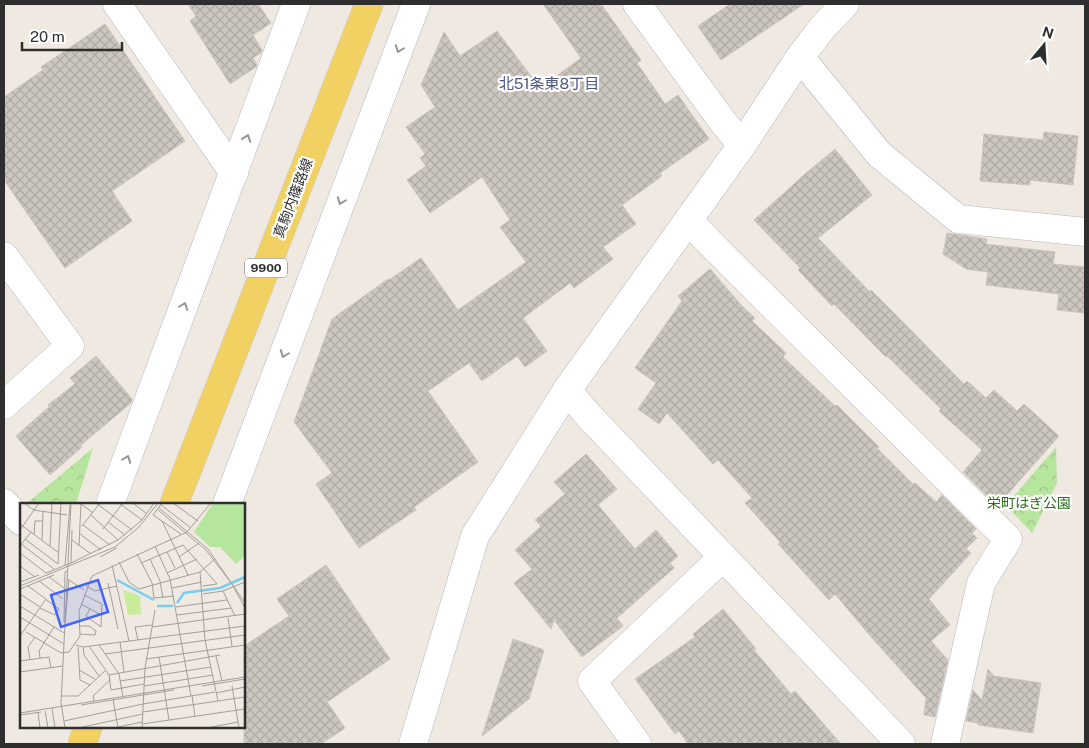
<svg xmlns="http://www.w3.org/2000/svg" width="1089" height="748" font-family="'Public Sans','Noto Sans JP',sans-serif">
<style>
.park{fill:url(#park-crowns)}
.building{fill:url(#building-cross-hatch);stroke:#cbc5ba}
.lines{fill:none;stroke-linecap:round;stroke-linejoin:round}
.minor-casing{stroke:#b4b7c1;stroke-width:29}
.primary-casing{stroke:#c9c9c9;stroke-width:29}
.minor{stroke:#fff;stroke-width:28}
.primary{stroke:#f2d163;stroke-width:28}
.oneway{stroke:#969696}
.labels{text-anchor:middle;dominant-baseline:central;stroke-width:4.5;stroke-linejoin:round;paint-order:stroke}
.shield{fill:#fff;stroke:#6d6d6d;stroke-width:1}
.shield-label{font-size:12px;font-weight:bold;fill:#2e2e2e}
.street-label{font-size:14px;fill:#2e2e2e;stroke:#fff}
.park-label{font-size:14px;fill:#2c6e1b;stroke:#fff}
.neighbourhood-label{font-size:15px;fill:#4d5680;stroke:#fff}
.inset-river{fill:none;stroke:#75cff0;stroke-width:2.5}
.inset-road{fill:none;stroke:#a29e99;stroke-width:1}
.view{fill:#4264fb;fill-opacity:0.15;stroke:#4264fb;stroke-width:2.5}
.inset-edge{fill:none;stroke:#2e2e2e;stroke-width:2.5}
</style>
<defs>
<pattern id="park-crowns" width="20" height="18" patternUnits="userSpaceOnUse" patternTransform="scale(1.25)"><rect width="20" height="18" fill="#b6e59e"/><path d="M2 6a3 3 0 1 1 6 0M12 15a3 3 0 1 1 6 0" fill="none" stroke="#9dc588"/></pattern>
<pattern id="building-cross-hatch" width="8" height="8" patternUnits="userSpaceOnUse" patternTransform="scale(1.25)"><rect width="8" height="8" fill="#cbc7bf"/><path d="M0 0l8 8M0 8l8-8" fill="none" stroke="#afaba4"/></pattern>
</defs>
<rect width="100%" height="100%" fill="#efe9e1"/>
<g class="park">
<path d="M 1056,447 L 1057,483 L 1032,533 L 1006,505 Z"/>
<path d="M 93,448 L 76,504 L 26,504 Z"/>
</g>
<g class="building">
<path d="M 188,4 L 258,4 L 271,23 L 253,35 L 262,50 L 261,53 L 253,58 L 257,65 L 256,67 L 230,84 L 190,21 L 196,16 Z"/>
<path d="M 543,4 L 601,4 L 641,60 L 637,63 L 665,104 L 678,95 L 709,139 L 660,173 L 662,176 L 622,205 L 636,224 L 603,247 L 613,259 L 574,288 L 570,283 L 523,318 L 547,351 L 525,367 L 517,356 L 482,381 L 469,363 L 428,391 L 478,462 L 414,507 L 416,510 L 359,548 L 316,484 L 332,473 L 294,422 L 332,319 L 388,279 L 389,280 L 421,258 L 458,310 L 526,262 L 500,227 L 510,220 L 482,177 L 430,213 L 407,180 L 426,166 L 420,158 L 425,154 L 406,127 L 435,107 L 421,85 L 444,32 L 460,56 L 497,31 L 540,88 L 581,58 Z"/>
<path d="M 730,4 L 804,4 L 721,60 L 698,26 Z"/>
<path d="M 105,24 L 185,141 L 112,191 L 132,221 L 65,268 L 4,180 L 4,97 L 43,70 L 41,67 Z"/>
<path d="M 1044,132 L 1078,136 L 1073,185 L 1030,180 L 1030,185 L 980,181 L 984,134 L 1043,140 Z"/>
<path d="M 835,149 L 872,195 L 818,238 L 870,292 L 871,290 L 964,384 L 967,381 L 986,398 L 994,390 L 1017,411 L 1024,404 L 1059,436 L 997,506 L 963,472 L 982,450 L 939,411 L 941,409 L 887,356 L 886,357 L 834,304 L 832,306 L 798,270 L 800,268 L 754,220 L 805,174 Z"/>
<path d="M 947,233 L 987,239 L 986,244 L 1055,252 L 1053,264 L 1085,267 L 1085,313 L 1057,310 L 1059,294 L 986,285 L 988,272 L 966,269 L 943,254 Z"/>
<path d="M 710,269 L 742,306 L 755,318 L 752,321 L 786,353 L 783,357 L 835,406 L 837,405 L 879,447 L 877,448 L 913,484 L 915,483 L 936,502 L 942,495 L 976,529 L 972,533 L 977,538 L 966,549 L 971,553 L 929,599 L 950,625 L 931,641 L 948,660 L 935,717 L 924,715 L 926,698 L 872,638 L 835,594 L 829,600 L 778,544 L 780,542 L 745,503 L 752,498 L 718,460 L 713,464 L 667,413 L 659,424 L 638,409 L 656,383 L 635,368 L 682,301 L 678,296 Z"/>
<path d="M 96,356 L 132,399 L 131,403 L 81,445 L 82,447 L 50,475 L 16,436 L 50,406 L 48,405 L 75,384 L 70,378 Z"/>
<path d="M 586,454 L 617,489 L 598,505 L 635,549 L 656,530 L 678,556 L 670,563 L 674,568 L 617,618 L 623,626 L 582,657 L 554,620 L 551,629 L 514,583 L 532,569 L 515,550 L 541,526 L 535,520 L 565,494 L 554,482 Z"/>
<path d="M 326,565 L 390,659 L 327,702 L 345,728 L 321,744 L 244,744 L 244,646 L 289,616 L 277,599 Z"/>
<path d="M 723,609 L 756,649 L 754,650 L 791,694 L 795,691 L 841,744 L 688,744 L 679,731 L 675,734 L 635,679 L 695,637 L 693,634 Z"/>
<path d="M 513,639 L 544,650 L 529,699 L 482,736 Z"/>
<path d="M 988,669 L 994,676 L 1041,683 L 1033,733 L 978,725 L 978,723 L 966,721 L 973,690 L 982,700 Z"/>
</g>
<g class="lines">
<g class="minor-casing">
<g id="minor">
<path d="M 117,4 L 234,173"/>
<path d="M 637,4 L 723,122 L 742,145"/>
<path d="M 800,57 L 879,154 L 958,219 L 1085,232"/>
<path d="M 688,220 L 711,244 L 1008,539 L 981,583 L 945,744"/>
<path d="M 4,256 L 70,346 L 4,405"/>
<path d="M 567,390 L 588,415 L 901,744"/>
<path d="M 4,503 L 21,521"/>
<path d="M 110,504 L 296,4"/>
<path d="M 227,504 L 416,4"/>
<path d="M 413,744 L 475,536 L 567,390 L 742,145 L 800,57 L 823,27 L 845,4"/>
<path d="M 637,744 L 592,681 L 723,557"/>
</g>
</g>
<g class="primary-casing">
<g id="primary">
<path d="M 174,504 L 369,4"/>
<path d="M 82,744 L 88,727"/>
</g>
</g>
<use href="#minor" class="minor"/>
<use href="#primary" class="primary"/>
</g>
<defs><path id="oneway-chevron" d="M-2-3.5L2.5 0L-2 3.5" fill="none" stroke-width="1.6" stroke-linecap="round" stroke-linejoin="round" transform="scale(1.25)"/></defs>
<g class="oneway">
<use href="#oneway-chevron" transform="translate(399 49) rotate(111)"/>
<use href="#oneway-chevron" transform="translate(247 138) rotate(-70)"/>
<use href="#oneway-chevron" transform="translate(341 201) rotate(111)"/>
<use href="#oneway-chevron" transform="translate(184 306) rotate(-69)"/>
<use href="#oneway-chevron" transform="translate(284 354) rotate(111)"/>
<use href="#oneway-chevron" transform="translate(127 459) rotate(-69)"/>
</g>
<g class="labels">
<rect class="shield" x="245" y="258.5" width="42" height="19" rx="4"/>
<g class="shield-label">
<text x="266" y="268">9900</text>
</g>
<g class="street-label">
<text transform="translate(293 198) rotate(-69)">真駒内篠路線</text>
</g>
<g class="park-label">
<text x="1029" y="503">栄町はぎ公園</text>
</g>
<g class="neighbourhood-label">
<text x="549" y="83">北51条東8丁目</text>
</g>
</g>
<g transform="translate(20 503)">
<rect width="225" height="225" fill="#efe9e1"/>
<path d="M 193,0 L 225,0 L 225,53 L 216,61 L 200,44 L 190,44 L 174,29 Z" fill="#b6e59e"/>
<path d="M 103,87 L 120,93 L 121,111 L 108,112 Z" fill="#c9ec9a"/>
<path class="inset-river" d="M 97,77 L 134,97M 157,100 L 164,90 L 200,85 L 225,74M 137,103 L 153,103"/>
<path class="inset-road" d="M 4,0 L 14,7 L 47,12M 76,0 L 112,27M 99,0 L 122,17M 113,0 L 127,11M 142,0 L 133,12 L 161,31M 153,0 L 178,18M 61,1 L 73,10M 141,2 L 171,25M 139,5 L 188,46 L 225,100M 138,7 L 186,47 L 212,81 L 225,105M 71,12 L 98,37M 142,18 L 168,72M 88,19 L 105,32M 0,21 L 39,50M 63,22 L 90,42M 62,23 L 80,0M 83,26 L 103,0M 0,27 L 19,0M 14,31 L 15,18 L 22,18M 60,31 L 81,47M 5,36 L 38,61M 22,37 L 23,9M 52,37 L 71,51M 1,41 L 34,66M 0,43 L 11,29M 30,43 L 32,0M 59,43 L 61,0M 135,43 L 150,76 L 171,193M 147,49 L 155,65M 0,50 L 26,70 L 51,60 L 52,27M 117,51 L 132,80 L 134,95 L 154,93M 80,54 L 97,45M 159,54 L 179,40M 130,56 L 140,78 L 143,95M 99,59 L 109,79 L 119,86 L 180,69 L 195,56M 51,60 L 98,37 L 122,17 L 134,0M 121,60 L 163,42 L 197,81 L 183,83M 38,61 L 41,0M 45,62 L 50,2M 92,62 L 109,138M 0,63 L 15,74M 180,69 L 185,137 L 198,198M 147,70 L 177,56M 29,74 L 44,85M 49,77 L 64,87M 19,78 L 43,96M 0,79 L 19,72M 88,80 L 98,126M 0,83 L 95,44 L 119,24 L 138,0M 66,83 L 75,88 L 97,83M 152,85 L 182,79M 0,86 L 34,72M 203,88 L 215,113M 0,91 L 20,104M 183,91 L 203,88 L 225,79M 64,92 L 82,101 L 81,124 L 66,113 L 70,106M 61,101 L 81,112M 0,103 L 44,130M 156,104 L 207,97M 20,105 L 35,112 L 39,106 L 25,96M 157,112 L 211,105M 0,114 L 44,141M 208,115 L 212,143M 44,119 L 45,69 L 48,68M 45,120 L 49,76M 59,123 L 69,123 L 76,128 L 75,132 L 60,131M 132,124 L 225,111M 6,129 L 41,150 L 49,149 L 60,133 L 59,108 L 72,73 L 167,29 L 191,0M 0,133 L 26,96 L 8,83M 118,137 L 115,124 L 132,122M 100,139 L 104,169M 56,142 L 63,144 L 225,123M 79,142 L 99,171 L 103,194M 69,143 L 89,172 L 91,187 L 124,181M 58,144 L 60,177 L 70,182M 63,144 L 64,152 L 79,173M 85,151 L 225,132M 196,153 L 202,178M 139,154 L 149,217M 20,155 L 19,148 L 34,124M 126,156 L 225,142M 10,157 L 8,144 L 15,134M 0,158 L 29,154 L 31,165M 59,167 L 75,176M 0,169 L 43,163M 89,172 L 200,152M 100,178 L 191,164M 124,183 L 193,172M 182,183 L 225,176M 212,183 L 219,225M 196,190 L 225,184M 42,193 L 58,193 L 85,168M 172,193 L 175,213M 93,196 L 98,225M 74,198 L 73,193 L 90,177M 123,201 L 195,189M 61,202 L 154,187M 32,205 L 35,225M 25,208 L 28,225M 18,209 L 20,225M 123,209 L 225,194M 0,210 L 225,174M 0,212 L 21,209M 44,218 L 123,201M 122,221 L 225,206M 98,224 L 122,219M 45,225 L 41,200 L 51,0M 58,225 L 123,211M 122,225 L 125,165 L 135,107M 187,225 L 218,219"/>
<path class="view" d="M 78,77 L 88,109 L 41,124 L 31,92 Z"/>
<rect width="225" height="225" class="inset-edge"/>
</g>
<rect width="1089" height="748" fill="none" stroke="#2e2e2e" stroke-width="10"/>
<g transform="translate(1044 45) rotate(18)" stroke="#ffffff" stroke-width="4" paint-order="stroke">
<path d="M0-4L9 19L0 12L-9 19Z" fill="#2e2e2e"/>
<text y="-8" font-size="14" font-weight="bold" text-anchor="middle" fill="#2e2e2e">N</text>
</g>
<path d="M22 42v8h100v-8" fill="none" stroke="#2e2e2e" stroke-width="2.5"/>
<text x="30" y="42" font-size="15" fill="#2e2e2e" stroke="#ffffff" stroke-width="4" paint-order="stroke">20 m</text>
</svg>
